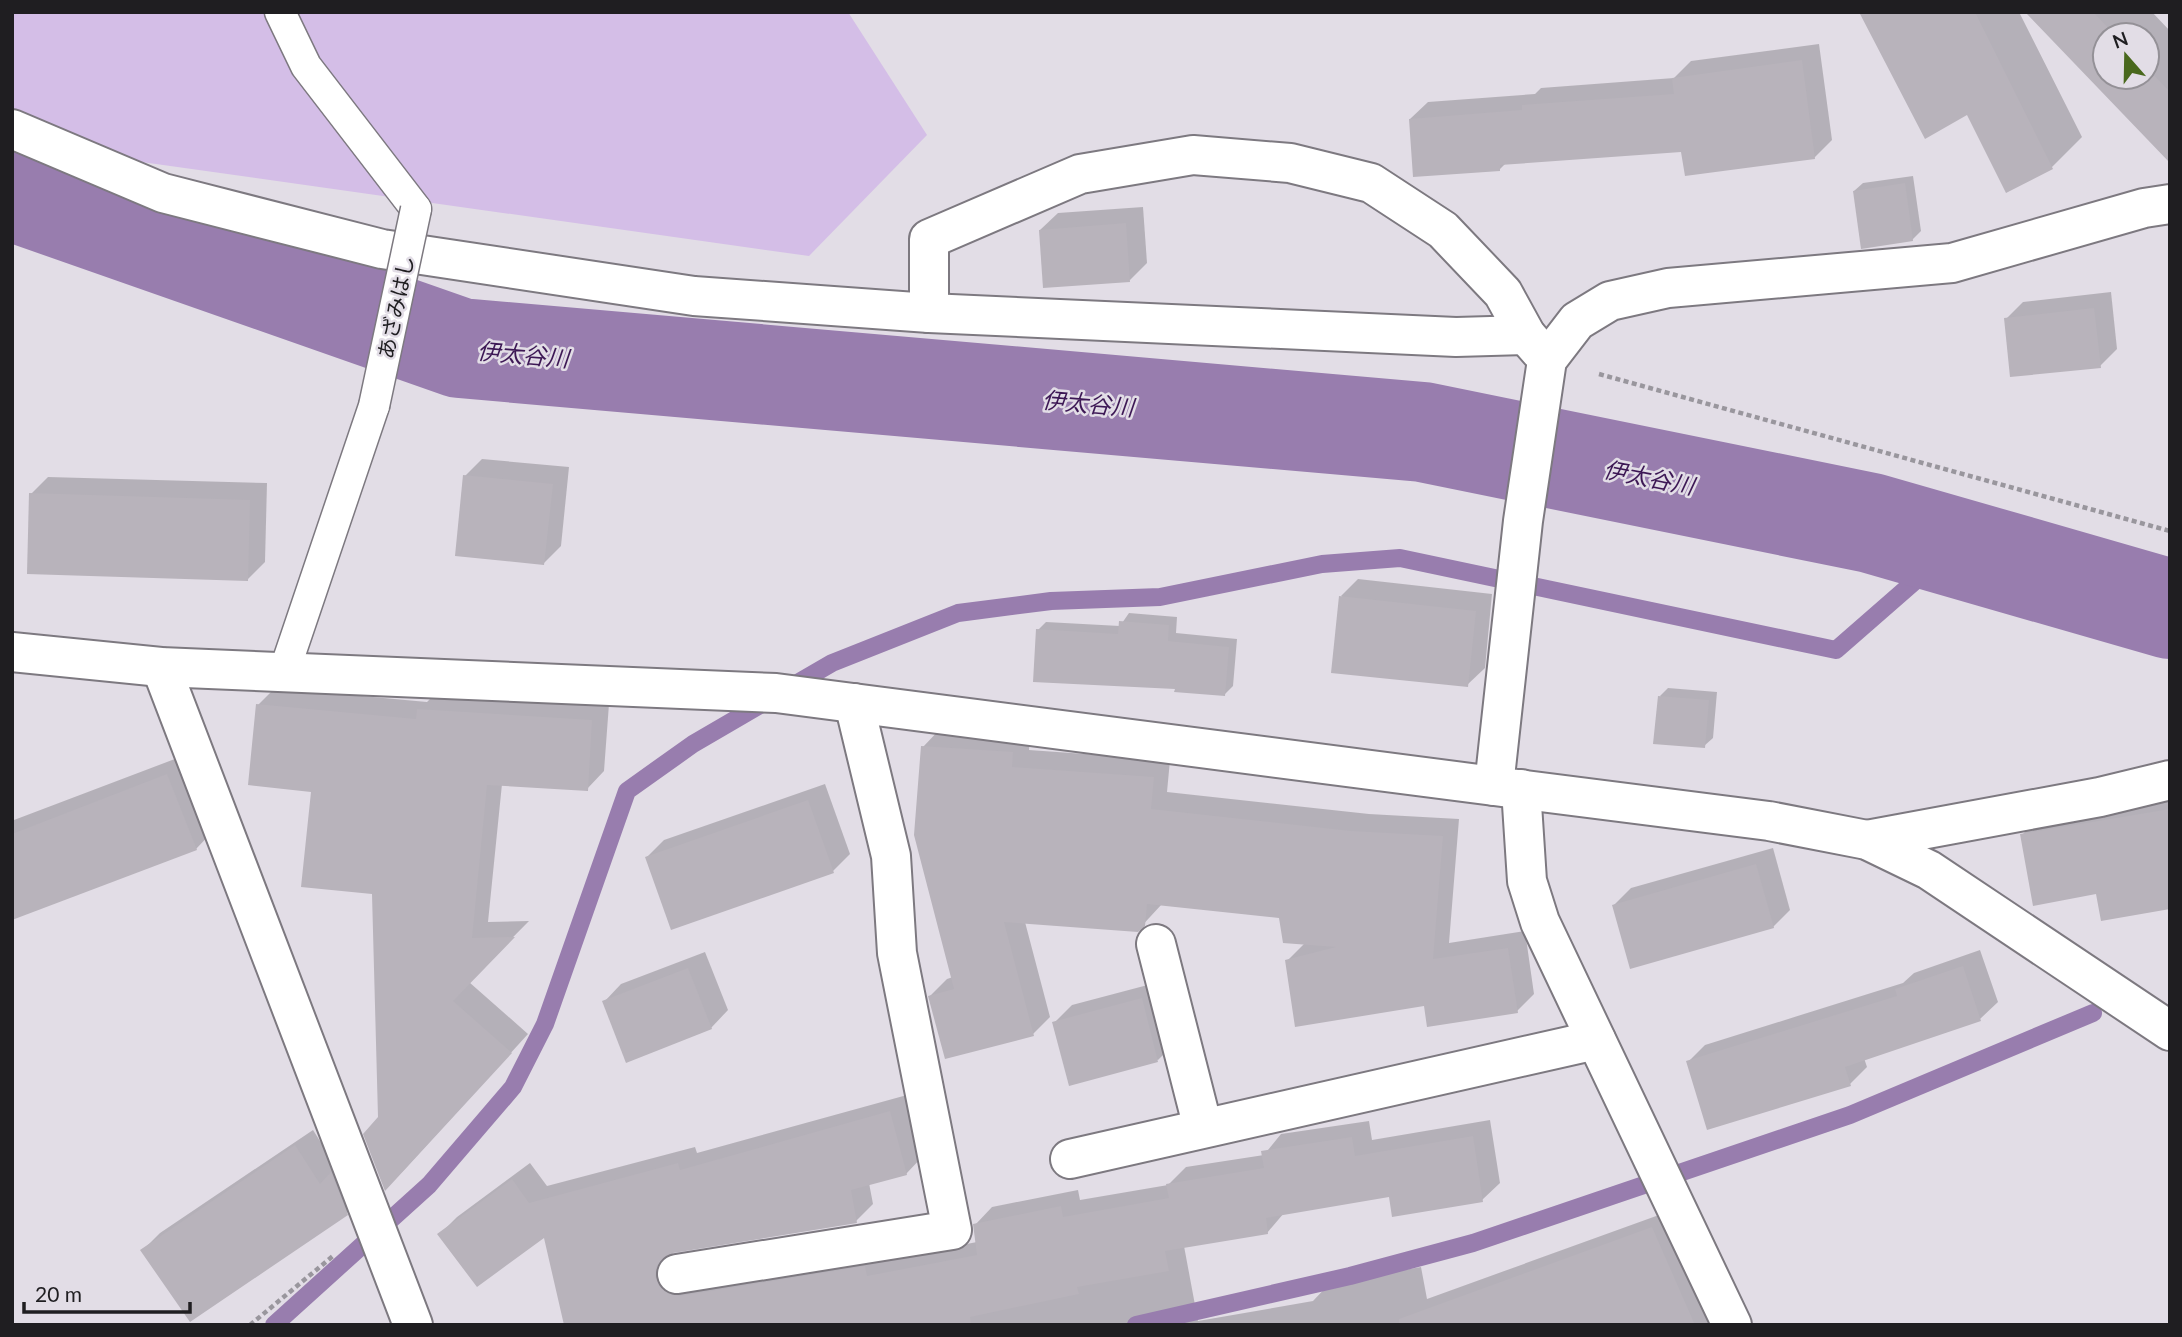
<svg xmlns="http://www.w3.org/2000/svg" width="2182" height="1337" font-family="Lato,'Noto Sans JP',sans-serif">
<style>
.green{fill:#d4bee7}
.shadow{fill:#0003;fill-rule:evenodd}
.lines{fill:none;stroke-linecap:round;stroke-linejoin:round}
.stream{stroke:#987dae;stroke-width:18}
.river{stroke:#987dae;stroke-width:100}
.building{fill:#b8b3bb}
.service-casing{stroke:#7d7980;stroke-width:33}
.minor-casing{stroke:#7d7980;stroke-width:42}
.tertiary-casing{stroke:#7d7980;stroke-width:42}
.path{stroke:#99969d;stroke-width:4.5;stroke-dasharray:5 3.5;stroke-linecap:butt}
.service{stroke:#fff;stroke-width:30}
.minor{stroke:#fff;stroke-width:38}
.tertiary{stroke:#fff;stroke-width:38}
.service-bridge-casing{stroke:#7d7980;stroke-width:33;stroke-linecap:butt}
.service-bridge{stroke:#fff;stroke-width:30}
.labels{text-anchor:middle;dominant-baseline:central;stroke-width:5;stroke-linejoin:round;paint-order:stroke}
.street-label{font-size:21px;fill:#1f1e21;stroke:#e2dde6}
.water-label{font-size:23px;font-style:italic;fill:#3d1855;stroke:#e2dde6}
</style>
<rect width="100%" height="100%" fill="#e2dde6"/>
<path class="green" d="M 12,12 L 848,12 L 927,135 L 809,256 L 106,157 L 12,118 Z"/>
<g class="shadow">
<path d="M 1861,12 L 2019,12 L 2082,137 L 2052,167 L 2007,190 L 1968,113 Z"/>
<path d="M 2027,12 L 2152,12 L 2170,31 L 2170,159 ZM 2105,35 L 2147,35 L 2147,77 L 2105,77 Z"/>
<path d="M 1819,44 L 1832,140 L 1814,158 L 1683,150 L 1506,163 L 1500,169 L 1410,119 L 1428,102 L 1535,94 L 1541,88 L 1674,78 L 1691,61 Z"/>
<path d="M 1913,176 L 1921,231 L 1912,240 L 1854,191 L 1863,183 Z"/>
<path d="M 1143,207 L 1147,263 L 1130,280 L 1040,230 L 1058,213 Z"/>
<path d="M 2111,292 L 2117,349 L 2100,366 L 2006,319 L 2023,302 Z"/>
<path d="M 482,459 L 569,467 L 561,546 L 544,563 L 465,476 Z"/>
<path d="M 48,477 L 267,483 L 265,562 L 248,579 L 31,494 Z"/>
<path d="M 1358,579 L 1492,594 L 1485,668 L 1467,685 L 1341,596 Z"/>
<path d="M 1129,613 L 1177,617 L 1176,633 L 1237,639 L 1233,686 L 1225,694 L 1176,687 L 1038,630 L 1046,622 L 1120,626 Z"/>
<path d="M 275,688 L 427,702 L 436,693 L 609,704 L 604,771 L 587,789 L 502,784 L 488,922 L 529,921 L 469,982 L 528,1034 L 402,1172 L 380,1118 L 374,893 L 313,790 L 258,705 Z"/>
<path d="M 1668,688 L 1717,692 L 1713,738 L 1704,746 L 1660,696 Z"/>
<path d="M 940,729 L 1030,736 L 1029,750 L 1170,760 L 1167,792 L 1369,814 L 1459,819 L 1449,943 L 1525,931 L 1534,994 L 1517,1011 L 1425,1004 L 1287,961 L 1305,943 L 1280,916 L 1162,904 L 1138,930 L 1025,922 L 1050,1017 L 1033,1034 L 930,996 L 947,979 L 953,977 L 923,747 Z"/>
<path d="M 188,754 L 216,828 L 196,849 L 12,918 L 12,814 L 14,820 Z"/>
<path d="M 825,784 L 850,854 L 833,871 L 647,857 L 664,840 Z"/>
<path d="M 2170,789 L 2170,907 L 2098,891 L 2022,835 L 2045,811 Z"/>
<path d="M 1773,848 L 1790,910 L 1773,927 L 1614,905 L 1631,888 Z"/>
<path d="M 1980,950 L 1998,1002 L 1980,1019 L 1864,1058 L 1867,1067 L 1850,1084 L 1688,1062 L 1705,1045 L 1903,983 L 1914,973 Z"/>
<path d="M 705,952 L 728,1010 L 711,1028 L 604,1002 L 621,984 Z"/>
<path d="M 1159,982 L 1175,1043 L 1158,1060 L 1054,1023 L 1072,1005 Z"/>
<path d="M 907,1095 L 923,1156 L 906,1174 L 869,1183 L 873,1204 L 856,1221 L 673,1251 L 672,1259 L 884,1260 L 977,1242 L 975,1225 L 992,1207 L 1078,1190 L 1080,1200 L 1168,1185 L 1186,1167 L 1264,1155 L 1281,1134 L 1369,1121 L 1372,1140 L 1490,1120 L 1500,1183 L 1482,1200 L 1391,1195 L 1284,1213 L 1267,1233 L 1184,1246 L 1198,1321 L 1313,1301 L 1330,1283 L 1421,1267 L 1427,1299 L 1670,1211 L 1720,1325 L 566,1325 L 545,1235 L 440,1234 L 457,1217 L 530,1163 L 547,1186 L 695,1147 L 697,1153 Z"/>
<path d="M 313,1130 L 337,1168 L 364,1196 L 346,1214 L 143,1250 L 160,1233 Z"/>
</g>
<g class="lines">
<g class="stream">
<path d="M 274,1325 L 429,1185 L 513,1087 L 545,1024 L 627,791 L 693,744 L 832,663 L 958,613 L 1051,601 L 1160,597 L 1322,564 L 1400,558 L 1836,650 L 1954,547"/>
<path d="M 1136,1325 L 1350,1276 L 1473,1243 L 1850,1115 L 2093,1013"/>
</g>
<path class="river" d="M 12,191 L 460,348 L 1423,432 L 1871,523 L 2170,609"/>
</g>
<g class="building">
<path d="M 1859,12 L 1975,12 L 2053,169 L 2006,193 L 1967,115 L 1925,139 Z"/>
<path d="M 2025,12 L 2093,12 L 2115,35 L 2105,35 L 2105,77 L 2147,77 L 2147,68 L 2170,92 L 2170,163 Z"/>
<path d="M 1802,60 L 1815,159 L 1685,176 L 1681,152 L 1500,165 L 1500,171 L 1413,177 L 1409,119 L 1522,110 L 1522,105 L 1674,94 L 1672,78 Z"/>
<path d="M 1905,183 L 1913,241 L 1861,249 L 1853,191 Z"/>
<path d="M 1126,223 L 1130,282 L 1043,288 L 1039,230 Z"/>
<path d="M 2094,308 L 2101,368 L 2010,377 L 2004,318 Z"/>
<path d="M 463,475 L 553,484 L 544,565 L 455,556 Z"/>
<path d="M 29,493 L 250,500 L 248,581 L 27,574 Z"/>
<path d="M 1339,596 L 1476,611 L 1468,687 L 1331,673 Z"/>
<path d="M 1119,621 L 1169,625 L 1168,641 L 1229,647 L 1225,696 L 1174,692 L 1175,689 L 1033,682 L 1036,629 L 1118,634 Z"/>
<path d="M 1658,696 L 1709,700 L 1705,748 L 1653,744 Z"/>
<path d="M 256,704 L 416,719 L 417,709 L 592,720 L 588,791 L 487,785 L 472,938 L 515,937 L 453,1001 L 512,1053 L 385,1191 L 363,1134 L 378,1117 L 372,894 L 301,887 L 311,792 L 248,785 Z"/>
<path d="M 921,746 L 1013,752 L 1012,767 L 1154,777 L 1151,809 L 1351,831 L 1443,836 L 1433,959 L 1508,948 L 1518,1013 L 1427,1027 L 1424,1006 L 1295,1027 L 1285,960 L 1336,947 L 1283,943 L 1279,918 L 1147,904 L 1145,926 L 1138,932 L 1004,922 L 1034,1036 L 945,1059 L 928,996 L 954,989 L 914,835 Z"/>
<path d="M 167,774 L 197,850 L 12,920 L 12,834 Z"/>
<path d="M 808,800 L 834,873 L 671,930 L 645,857 Z"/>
<path d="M 2170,809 L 2170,909 L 2101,921 L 2096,894 L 2033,906 L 2020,834 Z"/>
<path d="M 1756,864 L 1774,928 L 1630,969 L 1612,905 Z"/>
<path d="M 1963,966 L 1981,1021 L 1845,1067 L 1851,1086 L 1707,1130 L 1686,1061 L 1897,996 L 1895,989 Z"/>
<path d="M 688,968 L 712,1029 L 626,1063 L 602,1001 Z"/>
<path d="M 1142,998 L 1158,1062 L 1069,1086 L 1052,1022 Z"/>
<path d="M 890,1111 L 907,1175 L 851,1190 L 857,1223 L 673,1253 L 663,1258 L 656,1267 L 655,1277 L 660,1287 L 669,1294 L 680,1296 L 865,1266 L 867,1276 L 977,1255 L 973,1224 L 1061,1206 L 1063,1217 L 1169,1198 L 1166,1184 L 1264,1168 L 1261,1151 L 1352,1137 L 1355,1156 L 1473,1136 L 1483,1202 L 1392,1217 L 1389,1197 L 1266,1218 L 1268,1234 L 1165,1251 L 1169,1271 L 1077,1287 L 1079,1294 L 970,1317 L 971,1325 L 564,1325 L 544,1238 L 477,1287 L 437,1234 L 512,1179 L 529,1203 L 678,1163 L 680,1170 Z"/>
<path d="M 295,1145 L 320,1184 L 331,1172 L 348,1215 L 190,1322 L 140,1250 Z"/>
<path d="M 1652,1227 L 1695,1325 L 1399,1325 L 1399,1319 Z"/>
</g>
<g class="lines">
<g class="service-casing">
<g id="service">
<path d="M 280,12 L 306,66 L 416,209"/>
<path d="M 284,672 L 374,406"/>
</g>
</g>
<g class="minor-casing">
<g id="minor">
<path d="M 12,129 L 163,193 L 382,249 L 694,296 L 929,313 L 1456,337 L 1526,335"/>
<path d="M 2170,204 L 2144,208 L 1952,263 L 1668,288 L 1610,301 L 1577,321 L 1547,360 L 1523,521 L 1494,786 L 1769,821 L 1867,840 L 1929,870 L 2170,1031"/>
<path d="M 929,313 L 929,239 L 1080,174 L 1193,155 L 1290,163 L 1371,183 L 1443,230 L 1503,293 L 1526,335 L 1540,351"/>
<path d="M 161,667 L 413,1325"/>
<path d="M 1521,789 L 1527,881 L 1540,922 L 1732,1325"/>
<path d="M 1867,840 L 2100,797 L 2170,780"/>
<path d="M 1156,944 L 1203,1128"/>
<path d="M 1070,1159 L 1596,1040"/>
<path d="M 677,1274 L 952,1230 L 897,953 L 891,856 L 854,703"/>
</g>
</g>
<g class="tertiary-casing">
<path id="tertiary" d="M 12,652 L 161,667 L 776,693 L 1494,786"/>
</g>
<g class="path">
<path d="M 1599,374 L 2170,531"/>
<path d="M 250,1325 L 333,1256"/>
</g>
<use href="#service" class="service"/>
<use href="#minor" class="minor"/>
<use href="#tertiary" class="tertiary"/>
<g class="service-bridge-casing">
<path id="service-bridge" d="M 374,406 L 416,209"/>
</g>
<use href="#service-bridge" class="service-bridge"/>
</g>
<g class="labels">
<g class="street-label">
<text transform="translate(395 307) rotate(-78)">あざみはし</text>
</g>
<g class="water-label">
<text transform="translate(523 354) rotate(5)">伊太谷川</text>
<text transform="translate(1088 403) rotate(5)">伊太谷川</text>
<text transform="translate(1649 477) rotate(11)">伊太谷川</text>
</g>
</g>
<rect width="2182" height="1337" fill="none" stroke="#1f1e21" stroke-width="28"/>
<g transform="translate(2126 56) rotate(340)"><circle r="33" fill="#e2dde6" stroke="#949197" stroke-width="2"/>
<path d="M0-5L12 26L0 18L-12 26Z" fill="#49681d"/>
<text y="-10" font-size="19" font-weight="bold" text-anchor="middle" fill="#1f1e21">N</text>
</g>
<path d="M24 1302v10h166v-10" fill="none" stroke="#1f1e21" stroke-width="3.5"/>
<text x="35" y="1302" font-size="21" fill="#1f1e21" stroke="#e2dde6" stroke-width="5" paint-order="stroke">20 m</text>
</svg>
